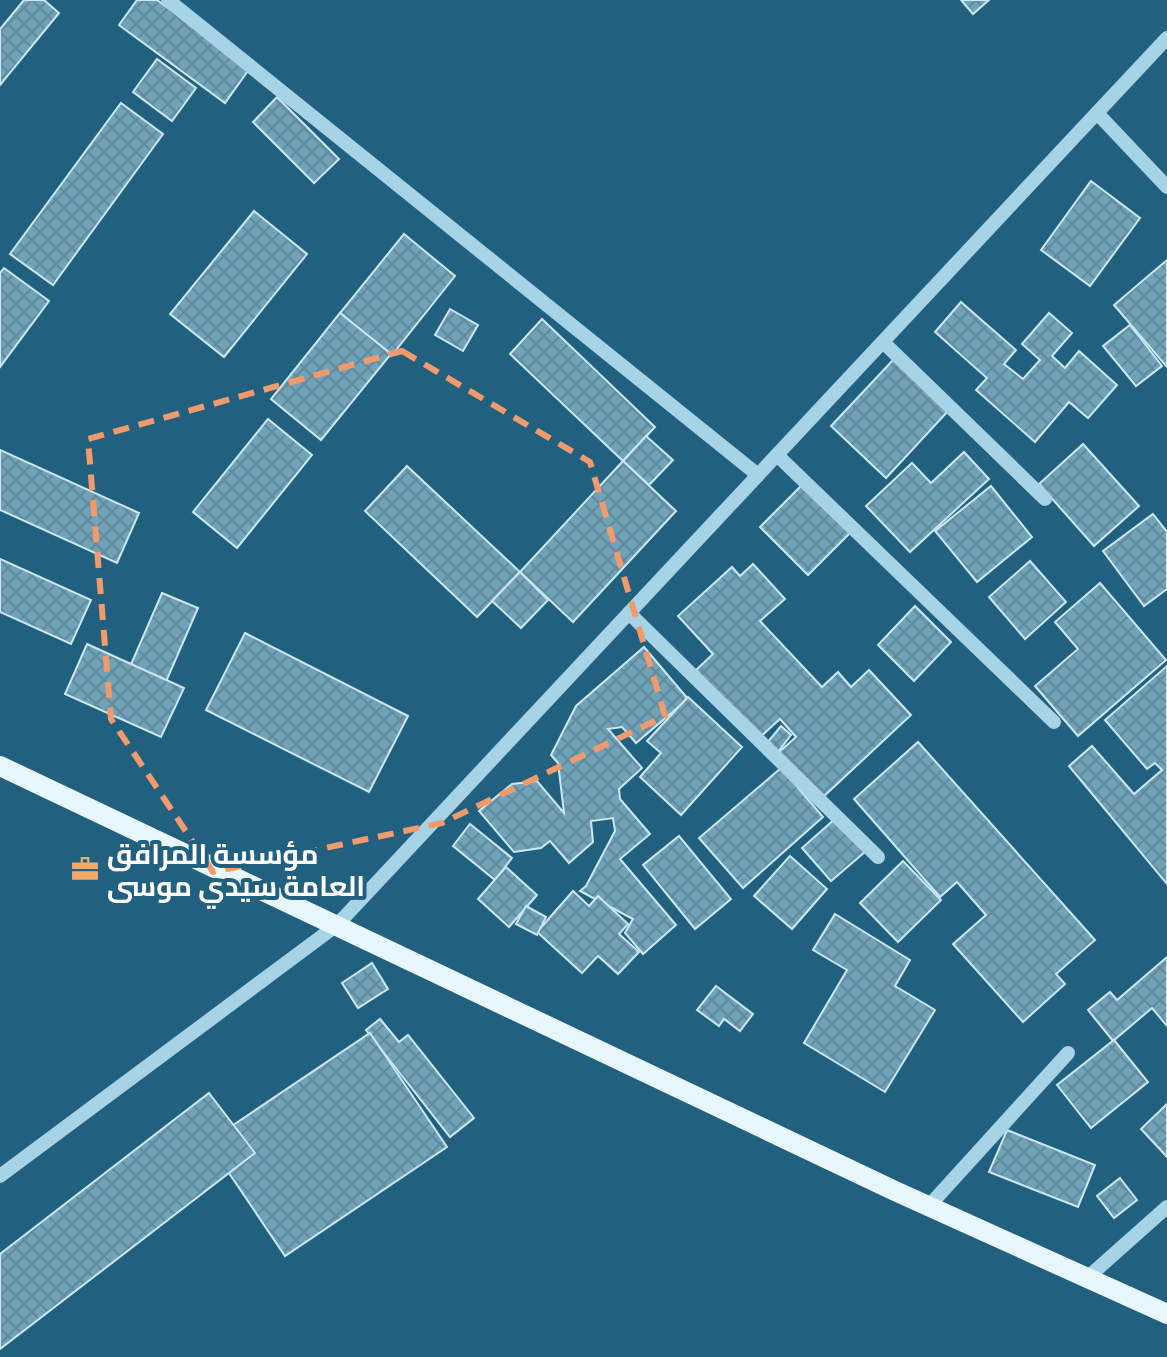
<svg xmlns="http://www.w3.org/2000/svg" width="1167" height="1357" font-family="'Titillium Web',Cairo,sans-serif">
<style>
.building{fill:url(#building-cross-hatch);stroke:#cae8f5;stroke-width:2}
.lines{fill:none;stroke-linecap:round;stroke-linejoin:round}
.minor{stroke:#a7d3e7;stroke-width:14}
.major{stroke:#e8f6fd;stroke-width:20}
.marked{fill:none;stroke:#f19b6d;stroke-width:6;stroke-dasharray:16 10;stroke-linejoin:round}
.labels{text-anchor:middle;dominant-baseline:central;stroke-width:8;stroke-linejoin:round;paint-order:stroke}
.poi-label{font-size:28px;font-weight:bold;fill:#fff;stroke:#21617f;text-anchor:start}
</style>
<defs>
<pattern id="building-cross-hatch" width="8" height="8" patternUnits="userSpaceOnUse" patternTransform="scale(2)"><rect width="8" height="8" fill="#6fa3ba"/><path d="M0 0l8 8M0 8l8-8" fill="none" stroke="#648999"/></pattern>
</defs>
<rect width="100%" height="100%" fill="#21617f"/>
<g class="building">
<path d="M 24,0 L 44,0 L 59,13 L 0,85 L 0,29 Z"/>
<path d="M 137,0 L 157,0 L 250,68 L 225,103 L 119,25 Z"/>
<path d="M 961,0 L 989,0 L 973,14 Z"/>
<path d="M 157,59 L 196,88 L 172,121 L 133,92 Z"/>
<path d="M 277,97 L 339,159 L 314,183 L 253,122 Z"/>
<path d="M 121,103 L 163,134 L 53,285 L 10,254 Z"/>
<path d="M 1091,181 L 1140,218 L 1090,286 L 1041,250 Z"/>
<path d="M 254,211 L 307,254 L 224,357 L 170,314 Z"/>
<path d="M 404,234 L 455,276 L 392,355 L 340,313 Z"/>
<path d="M 1167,260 L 1167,367 L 1114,305 Z"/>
<path d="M 4,268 L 49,301 L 0,367 L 0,273 Z"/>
<path d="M 961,302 L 1016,350 L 1004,364 L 1023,379 L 1040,360 L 1022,344 L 1049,313 L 1072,333 L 1052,356 L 1065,368 L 1079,351 L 1117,385 L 1088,418 L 1069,402 L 1035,442 L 976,390 L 987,378 L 935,332 Z"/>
<path d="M 450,309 L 478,325 L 463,351 L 435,335 Z"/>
<path d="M 340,313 L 391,354 L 321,440 L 271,399 Z"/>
<path d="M 542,319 L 655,427 L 623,461 L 510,354 Z"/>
<path d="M 1130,325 L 1162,366 L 1136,386 L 1103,346 Z"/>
<path d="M 894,359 L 949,410 L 886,478 L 831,426 Z"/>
<path d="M 268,419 L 312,455 L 237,548 L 193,512 Z"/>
<path d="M 646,436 L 673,460 L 649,485 L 623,461 Z"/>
<path d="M 1083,444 L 1139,506 L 1094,546 L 1039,484 Z"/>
<path d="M 0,450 L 139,513 L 117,563 L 0,510 Z"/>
<path d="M 964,452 L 989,479 L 910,552 L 866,506 L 912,463 L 931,483 Z"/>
<path d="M 623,461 L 676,511 L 573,622 L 520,572 Z"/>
<path d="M 407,466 L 520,572 L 477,617 L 365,511 Z"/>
<path d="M 802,485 L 850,533 L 808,575 L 760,527 Z"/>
<path d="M 991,486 L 1032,537 L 977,582 L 935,531 Z"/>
<path d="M 1153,514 L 1167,532 L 1167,589 L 1144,606 L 1103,551 Z"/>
<path d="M 0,559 L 91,600 L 71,644 L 0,612 Z"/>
<path d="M 1030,561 L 1066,602 L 1025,639 L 989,597 Z"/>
<path d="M 753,564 L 785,599 L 760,621 L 822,687 L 838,672 L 851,687 L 869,670 L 911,715 L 822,798 L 779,752 L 796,737 L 780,719 L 759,738 L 696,670 L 713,654 L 678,616 L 732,567 L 740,576 Z"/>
<path d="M 520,572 L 548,600 L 521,628 L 492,601 Z"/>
<path d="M 1100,583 L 1166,660 L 1078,736 L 1035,686 L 1078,649 L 1055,622 Z"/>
<path d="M 162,593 L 198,608 L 165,684 L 129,669 Z"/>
<path d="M 915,606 L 951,642 L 914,681 L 878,645 Z"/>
<path d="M 245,633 L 408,716 L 369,792 L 206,710 Z"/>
<path d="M 87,644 L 184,688 L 161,737 L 65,694 Z"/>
<path d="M 644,647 L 688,699 L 636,743 L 622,727 L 608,729 L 642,768 L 619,789 L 620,799 L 650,834 L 620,859 L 676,925 L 643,954 L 625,933 L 633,919 L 580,891 L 586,886 L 615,831 L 613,818 L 591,821 L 593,842 L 569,863 L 550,841 L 541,848 L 514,852 L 479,811 L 512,784 L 537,781 L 564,813 L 558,763 L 551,755 L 576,706 Z"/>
<path d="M 1167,666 L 1167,884 L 1069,766 L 1092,746 L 1134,794 L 1162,770 L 1155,763 L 1147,769 L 1105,720 Z"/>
<path d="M 688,697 L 742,747 L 681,815 L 640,777 L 661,753 L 647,741 Z"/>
<path d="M 781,726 L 791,735 L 778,752 L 767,743 Z"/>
<path d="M 918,742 L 1095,940 L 1056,974 L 1065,984 L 1023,1022 L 953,944 L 986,915 L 957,882 L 940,897 L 854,799 Z"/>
<path d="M 781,768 L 823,817 L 743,888 L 699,838 Z"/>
<path d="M 836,818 L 865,852 L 831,881 L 802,848 Z"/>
<path d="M 470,824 L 512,858 L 495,880 L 453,846 Z"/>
<path d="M 679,836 L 731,899 L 695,929 L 643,865 Z"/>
<path d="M 790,856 L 827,889 L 792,929 L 754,896 Z"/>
<path d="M 903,861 L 941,900 L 898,942 L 860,903 Z"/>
<path d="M 506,867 L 537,895 L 509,927 L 478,899 Z"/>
<path d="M 573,891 L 589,906 L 598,896 L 628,924 L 619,934 L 639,952 L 618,974 L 598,956 L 582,973 L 537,932 Z"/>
<path d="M 526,906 L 546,917 L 537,935 L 516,924 Z"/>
<path d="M 835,914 L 910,960 L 895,986 L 935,1010 L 885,1092 L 804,1043 L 847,970 L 813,950 Z"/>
<path d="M 1167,957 L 1167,1026 L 1152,1008 L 1113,1041 L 1088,1010 L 1110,992 L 1117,1000 Z"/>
<path d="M 372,963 L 388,989 L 358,1008 L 342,983 Z"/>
<path d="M 716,986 L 753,1014 L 740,1031 L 724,1019 L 719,1026 L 697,1010 Z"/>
<path d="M 380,1019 L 399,1042 L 408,1035 L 474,1118 L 450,1137 L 366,1030 Z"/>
<path d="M 370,1033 L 447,1147 L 285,1256 L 208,1142 Z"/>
<path d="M 1114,1040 L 1148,1082 L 1091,1128 L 1057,1085 Z"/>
<path d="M 209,1093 L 255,1153 L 0,1349 L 0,1254 Z"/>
<path d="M 1167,1104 L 1167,1157 L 1141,1129 Z"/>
<path d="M 1007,1130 L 1095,1165 L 1078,1207 L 989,1172 Z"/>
<path d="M 1120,1178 L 1137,1200 L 1114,1218 L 1097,1196 Z"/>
</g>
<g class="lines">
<g class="minor">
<path d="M 168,0 L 758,475"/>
<path d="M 1097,113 L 1167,187"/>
<path d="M 883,342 L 1045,499"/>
<path d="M 777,455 L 1054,722"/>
<path d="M 629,613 L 878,857"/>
<path d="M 0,1176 L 337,925 L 1167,38"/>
<path d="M 928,1207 L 1068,1053"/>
<path d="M 1086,1279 L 1167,1207"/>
</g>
<path class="major" d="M 0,766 L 895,1191 L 1167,1314"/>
</g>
<path class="marked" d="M 402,351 L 590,462 L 665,716 L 442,823 L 213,872 L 111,719 L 88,439 Z"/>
<defs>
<g id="office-bare" transform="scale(2.16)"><path d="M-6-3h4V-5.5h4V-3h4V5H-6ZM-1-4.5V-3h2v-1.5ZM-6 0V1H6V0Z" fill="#f3aa68" stroke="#21617f" stroke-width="2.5" paint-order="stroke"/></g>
</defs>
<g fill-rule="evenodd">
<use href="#office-bare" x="85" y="869"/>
</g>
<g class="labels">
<g class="poi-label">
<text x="107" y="853">مؤسسة المرافق<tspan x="107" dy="32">العامة سيدي موسى</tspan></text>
</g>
</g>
</svg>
